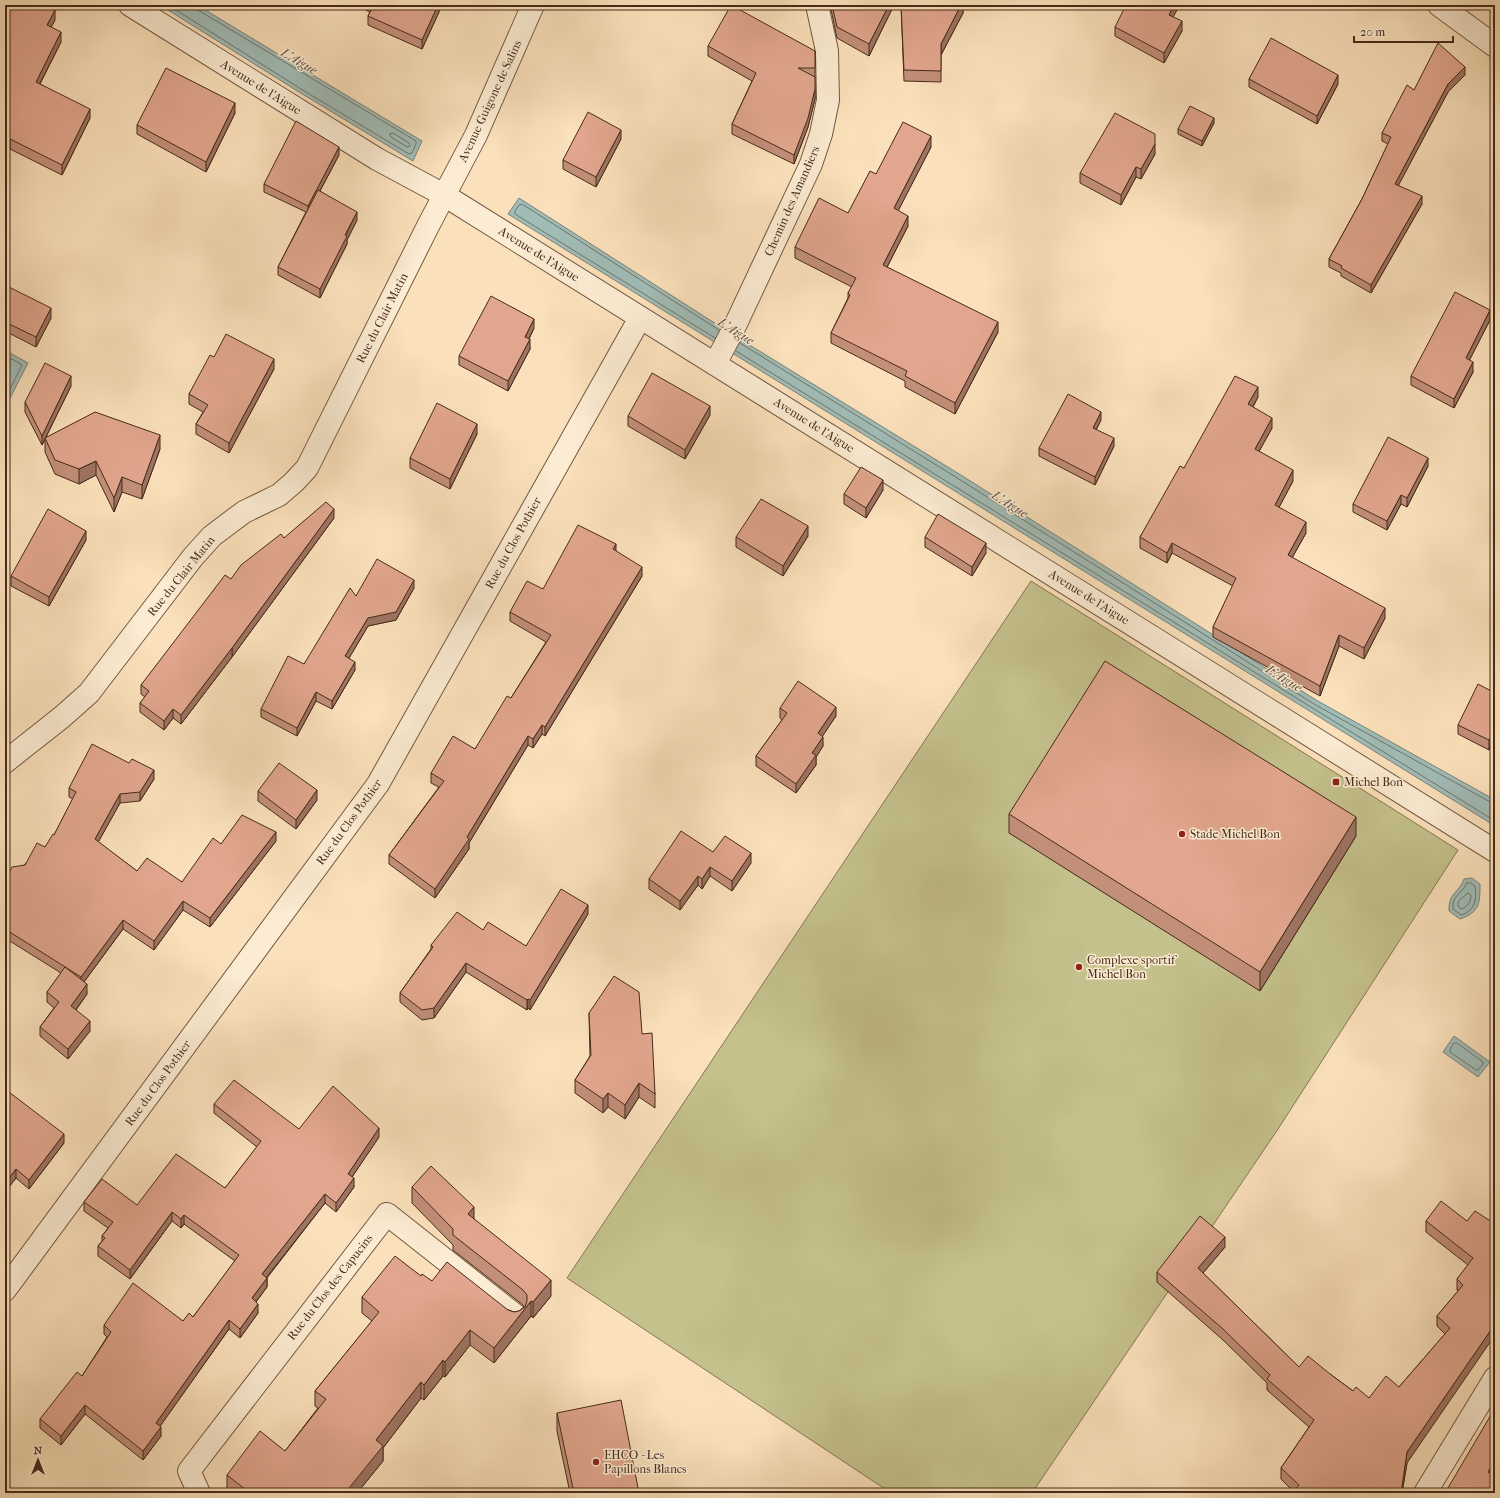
<svg xmlns="http://www.w3.org/2000/svg" width="1500" height="1498" font-family="'IM FELL French Canon',serif">
<style>
.green{fill:#c4c18c;stroke:#857653}
.water{fill:#a0bcb7;stroke:#7c8278}
.lines{fill:none;stroke-linecap:round;stroke-linejoin:round}
.shore{stroke:#737368;stroke-width:1}
.minor-casing{stroke:#735842;stroke-width:24}
.minor{stroke:#fcecd3;stroke-width:22}
.wall{fill:#c28f79;stroke:#462a1a}
.shaded-wall{fill:#9e7463;stroke:#462a1a}
.building{fill:#e1a68d;stroke:#462a1a}
.poi-dot{fill:#8f2418;stroke:#fcecd3;stroke-width:1.5}
.labels{text-anchor:middle;dominant-baseline:central;stroke-width:3;stroke-linejoin:round;paint-order:stroke}
.street-label{font-size:12px;fill:#462a1a;stroke:#fcecd3}
.poi-label{font-size:12px;fill:#462a1a;stroke:#fcecd3;text-anchor:start}
.water-label{font-size:13px;font-style:italic;fill:#5c4e41;stroke:#fcecd3}
</style>
<rect width="100%" height="100%" fill="#fbe1bb"/>
<filter id="stains"><feTurbulence type="fractalNoise" baseFrequency=".005" numOctaves="4"/><feColorMatrix values="0 0 0 0 .2 0 0 0 0 .09 0 0 0 0 .02 0 0 0 .5 -.17"/></filter>
<radialGradient id="worn" r=".72"><stop offset=".6" stop-color="#630" stop-opacity="0"/><stop offset="1" stop-color="#630" stop-opacity=".3"/></radialGradient>
<path class="green" d="M 1031,581 L 1458,850 L 1278,1129 L 1032,1493 L 891,1493 L 567,1278 Z"/>
<g class="water">
<path d="M 160,5 L 197,5 L 422,141 L 413,161 L 299,92 Z"/>
<path d="M 519,198 L 735,336 L 964,477 L 1316,700 L 1495,800 L 1495,826 L 508,214 Z"/>
<path d="M 10,353 L 28,363 L 9,400 L 5,397 L 5,362 Z"/>
<path d="M 1472,878 L 1480,884 C 1480,903 1480,912 1460,919 L 1449,911 C 1448,893 1459,893 1464,879 Z"/>
<path d="M 1454,1036 L 1490,1062 L 1478,1077 L 1443,1052 Z"/>
</g>
<g class="lines">
<g class="shore">
<path d="M 168,5 L 301,89 L 409,154 L 412,153 L 416,144 L 416,141 L 198,10 L 196,5"/>
<path d="M 390,134 L 393,133 L 409,143 L 410,146 L 407,147 L 391,137 Z"/>
<path d="M 715,338 L 515,214 L 515,211 L 519,205 L 522,204 L 719,330"/>
<path d="M 740,343 L 962,481 L 1314,704 L 1492,803 L 1495,803"/>
<path d="M 736,351 L 1495,821"/>
<path d="M 5,363 L 8,362 L 12,359 L 22,365 L 8,393 L 5,394"/>
<path d="M 1467,883 L 1471,883 L 1475,886 C 1477,899 1475,911 1461,915 L 1453,909 C 1451,896 1462,894 1467,883 Z"/>
<path d="M 1468,893 L 1471,895 C 1471,901 1468,908 1461,909 L 1458,906 C 1457,900 1464,897 1468,893 Z"/>
<path d="M 1454,1043 L 1457,1043 L 1483,1062 L 1483,1064 L 1478,1070 L 1476,1070 L 1450,1052 L 1450,1050 Z"/>
</g>
<g class="minor-casing">
<g id="minor">
<path d="M 130,5 L 377,159 L 444,195 L 1495,851"/>
<path d="M 1439,5 L 1495,46"/>
<path d="M 715,364 L 733,330 L 811,164 L 821,134 L 828,100 L 827,51 L 817,5"/>
<path d="M 5,762 L 62,717 L 89,693 L 193,557 L 212,536 L 244,512 L 279,495 L 294,482 L 307,468 L 428,226 L 476,135 L 533,5"/>
<path d="M 5,1290 L 378,784 L 640,318"/>
<path d="M 199,1493 L 189,1471 L 387,1214 L 515,1315"/>
<path d="M 1425,1493 L 1495,1378"/>
</g>
</g>
<use href="#minor" class="minor"/>
</g>
<g class="wall">
<path d="M 5,5 L 55,20 L 51,27 L 61,42 L 40,84 L 90,118 L 62,175 L 10,149 Z"/>
<path d="M 355,5 L 439,5 L 439,12 L 422,49 L 368,25 L 368,16 L 370,12 Z"/>
<path d="M 830,5 L 894,5 L 869,56 L 837,38 Z"/>
<path d="M 901,5 L 963,5 L 963,13 L 941,55 L 941,82 L 904,81 Z"/>
<path d="M 1173,17 L 1182,31 L 1164,63 L 1115,36 L 1115,27 Z"/>
<path d="M 708,46 L 815,51 L 815,99 L 808,127 L 794,164 L 732,134 L 732,124 L 752,81 L 708,56 Z"/>
<path d="M 1465,75 L 1448,92 L 1398,185 L 1422,204 L 1371,293 L 1341,276 L 1341,273 L 1329,267 L 1329,259 L 1362,199 L 1388,144 L 1382,141 L 1382,133 L 1414,90 Z"/>
<path d="M 1249,79 L 1338,84 L 1317,124 L 1249,87 Z"/>
<path d="M 235,113 L 206,172 L 137,134 L 137,125 Z"/>
<path d="M 1214,123 L 1202,146 L 1178,134 L 1178,129 Z"/>
<path d="M 621,139 L 596,187 L 563,169 L 563,160 Z"/>
<path d="M 931,147 L 898,210 L 908,226 L 887,267 L 998,332 L 955,414 L 905,387 L 905,381 L 831,343 L 831,333 L 848,298 L 848,293 L 852,287 L 795,258 L 795,247 L 848,213 L 876,174 Z"/>
<path d="M 1155,154 L 1141,179 L 1136,177 L 1121,205 L 1080,183 L 1080,173 Z"/>
<path d="M 339,155 L 320,191 L 357,220 L 347,240 L 347,244 L 320,298 L 278,275 L 278,267 L 306,212 L 264,192 L 264,184 Z"/>
<path d="M 5,285 L 51,318 L 36,347 L 5,331 Z"/>
<path d="M 1490,320 L 1469,360 L 1473,372 L 1454,408 L 1411,385 L 1411,376 Z"/>
<path d="M 534,328 L 529,339 L 530,349 L 508,391 L 459,365 L 459,356 Z"/>
<path d="M 214,357 L 274,369 L 229,453 L 196,434 L 196,424 L 203,412 L 189,404 L 189,394 Z"/>
<path d="M 71,386 L 46,437 L 160,449 L 142,499 L 122,492 L 114,512 L 96,475 L 79,484 L 55,474 L 45,452 L 45,439 L 42,445 L 25,412 L 25,402 Z"/>
<path d="M 1258,397 L 1253,407 L 1272,428 L 1259,451 L 1293,481 L 1279,507 L 1306,533 L 1292,558 L 1385,618 L 1364,659 L 1339,646 L 1320,696 L 1213,637 L 1213,627 L 1233,586 L 1172,553 L 1167,563 L 1140,548 L 1140,537 L 1184,468 Z"/>
<path d="M 710,415 L 685,459 L 628,426 L 628,416 Z"/>
<path d="M 1101,420 L 1096,430 L 1114,446 L 1095,485 L 1039,456 L 1039,448 Z"/>
<path d="M 477,434 L 450,489 L 410,468 L 410,458 Z"/>
<path d="M 1428,466 L 1407,507 L 1401,504 L 1387,530 L 1353,512 L 1353,504 Z"/>
<path d="M 883,490 L 866,518 L 844,504 L 844,494 Z"/>
<path d="M 334,518 L 232,657 L 181,724 L 173,718 L 164,730 L 140,712 L 140,703 L 145,697 L 141,694 L 141,685 L 231,579 L 284,538 Z"/>
<path d="M 808,536 L 783,576 L 736,547 L 736,537 Z"/>
<path d="M 925,537 L 986,553 L 972,576 L 925,547 Z"/>
<path d="M 86,540 L 49,606 L 11,586 L 11,576 Z"/>
<path d="M 616,551 L 642,576 L 545,736 L 542,734 L 533,748 L 528,745 L 469,843 L 469,849 L 435,898 L 389,864 L 389,855 L 439,787 L 431,783 L 431,773 L 475,749 L 511,698 L 546,642 L 510,621 L 510,612 L 543,589 Z"/>
<path d="M 414,588 L 396,620 L 368,626 L 349,658 L 355,670 L 332,709 L 316,701 L 297,736 L 261,717 L 261,709 L 304,664 L 356,596 Z"/>
<path d="M 1495,693 L 1489,750 L 1458,734 L 1458,725 Z"/>
<path d="M 780,708 L 836,716 L 822,736 L 823,746 L 816,757 L 816,765 L 796,793 L 756,766 L 756,756 L 782,720 L 780,718 Z"/>
<path d="M 154,779 L 140,801 L 120,803 L 98,842 L 137,871 L 182,882 L 221,844 L 276,841 L 210,927 L 183,910 L 154,950 L 123,929 L 84,982 L 87,994 L 76,1010 L 90,1031 L 68,1059 L 40,1036 L 40,1027 L 54,1008 L 47,1002 L 47,992 L 61,973 L 5,938 L 5,881 L 45,847 L 54,835 L 73,799 L 69,797 L 69,788 Z"/>
<path d="M 258,791 L 317,800 L 296,829 L 258,801 Z"/>
<path d="M 1009,814 L 1356,836 L 1260,991 L 1009,833 Z"/>
<path d="M 713,852 L 751,863 L 732,891 L 710,876 L 702,889 L 698,885 L 680,910 L 649,889 L 649,879 Z"/>
<path d="M 588,914 L 530,1010 L 528,1008 L 527,1010 L 466,972 L 434,1018 L 422,1020 L 400,1002 L 400,993 L 431,949 L 431,945 L 483,930 L 526,946 Z"/>
<path d="M 589,1013 L 642,1034 L 655,1094 L 655,1108 L 639,1097 L 625,1119 L 608,1107 L 603,1113 L 575,1093 L 575,1080 L 590,1056 Z"/>
<path d="M 5,1089 L 64,1143 L 29,1189 L 16,1178 L 5,1192 Z"/>
<path d="M 214,1104 L 299,1129 L 379,1137 L 352,1177 L 354,1187 L 336,1212 L 325,1203 L 267,1278 L 267,1287 L 256,1302 L 258,1313 L 240,1338 L 229,1329 L 160,1426 L 161,1436 L 143,1460 L 85,1414 L 61,1445 L 40,1428 L 40,1419 L 82,1376 L 107,1337 L 104,1334 L 104,1325 L 183,1321 L 193,1317 L 235,1261 L 184,1224 L 181,1228 L 172,1221 L 130,1279 L 98,1256 L 98,1246 L 102,1241 L 102,1236 L 108,1228 L 84,1211 L 84,1202 L 137,1205 L 225,1188 L 257,1147 L 214,1113 Z"/>
<path d="M 412,1187 L 474,1219 L 551,1296 L 533,1318 L 531,1316 L 494,1363 L 470,1345 L 445,1377 L 443,1376 L 424,1400 L 421,1398 L 383,1448 L 383,1461 L 357,1493 L 231,1493 L 227,1490 L 227,1475 L 285,1451 L 318,1408 L 315,1406 L 315,1391 L 372,1321 L 362,1313 L 362,1297 L 421,1276 L 432,1281 L 514,1312 L 519,1311 L 524,1307 L 523,1305 L 453,1250 L 453,1245 L 412,1203 Z"/>
<path d="M 1426,1221 L 1467,1221 L 1495,1224 L 1407,1463 L 1402,1493 L 1293,1493 L 1294,1492 L 1281,1479 L 1281,1468 L 1309,1427 L 1267,1390 L 1267,1383 L 1223,1340 L 1157,1282 L 1157,1272 L 1225,1247 L 1203,1273 L 1299,1367 L 1330,1374 L 1353,1391 L 1369,1398 L 1399,1387 L 1445,1334 L 1437,1326 L 1437,1316 L 1458,1291 L 1457,1290 L 1457,1279 L 1468,1265 L 1426,1232 Z"/>
<path d="M 557,1413 L 639,1493 L 570,1493 L 557,1431 Z"/>
</g>
<g class="shaded-wall">
<path d="M 438,5 L 439,5 L 439,12 L 422,49 L 422,40 Z"/>
<path d="M 889,5 L 894,5 L 869,56 L 869,44 Z"/>
<path d="M 961,5 L 963,5 L 963,13 L 941,55 L 941,44 Z"/>
<path d="M 1174,5 L 1180,5 L 1169,24 L 1169,15 Z"/>
<path d="M 55,10 L 55,20 L 47,35 L 47,25 Z"/>
<path d="M 1182,21 L 1182,31 L 1164,63 L 1164,53 Z"/>
<path d="M 61,32 L 61,42 L 36,91 L 36,82 Z"/>
<path d="M 1465,67 L 1465,75 L 1448,92 L 1395,192 L 1395,184 L 1448,84 Z"/>
<path d="M 1338,75 L 1338,84 L 1317,124 L 1317,116 Z"/>
<path d="M 815,89 L 815,99 L 808,127 L 794,164 L 794,155 Z"/>
<path d="M 235,103 L 235,113 L 206,172 L 206,162 Z"/>
<path d="M 90,109 L 90,118 L 62,175 L 62,165 Z"/>
<path d="M 1214,118 L 1214,123 L 1202,146 L 1202,141 Z"/>
<path d="M 621,130 L 621,139 L 596,187 L 596,177 Z"/>
<path d="M 931,136 L 931,147 L 894,219 L 894,208 Z"/>
<path d="M 10,139 L 10,149 L 5,158 L 5,149 Z"/>
<path d="M 1155,144 L 1155,154 L 1141,179 L 1141,169 Z"/>
<path d="M 339,147 L 339,155 L 308,213 L 308,206 Z"/>
<path d="M 1136,167 L 1136,177 L 1121,205 L 1121,195 Z"/>
<path d="M 1422,196 L 1422,204 L 1371,293 L 1371,285 Z"/>
<path d="M 357,212 L 357,220 L 347,240 L 347,244 L 320,298 L 320,289 Z"/>
<path d="M 908,216 L 908,226 L 883,275 L 883,265 Z"/>
<path d="M 51,308 L 51,318 L 36,347 L 36,337 Z"/>
<path d="M 1490,310 L 1490,320 L 1466,367 L 1466,358 Z"/>
<path d="M 534,319 L 534,328 L 525,347 L 525,337 Z"/>
<path d="M 998,322 L 998,332 L 955,414 L 955,403 Z"/>
<path d="M 530,339 L 530,349 L 508,391 L 508,381 Z"/>
<path d="M 274,359 L 274,369 L 229,453 L 229,443 Z"/>
<path d="M 1473,362 L 1473,372 L 1454,408 L 1454,399 Z"/>
<path d="M 71,376 L 71,386 L 42,445 L 42,436 Z"/>
<path d="M 1258,387 L 1258,397 L 1248,415 L 1248,404 Z"/>
<path d="M 710,406 L 710,415 L 685,459 L 685,450 Z"/>
<path d="M 1101,412 L 1101,420 L 1093,436 L 1093,428 Z"/>
<path d="M 1272,418 L 1272,428 L 1255,459 L 1255,449 Z"/>
<path d="M 477,424 L 477,434 L 450,489 L 450,479 Z"/>
<path d="M 160,435 L 160,449 L 142,499 L 142,485 Z"/>
<path d="M 1114,438 L 1114,446 L 1095,485 L 1095,477 Z"/>
<path d="M 1428,458 L 1428,466 L 1407,507 L 1407,498 Z"/>
<path d="M 96,461 L 96,475 L 79,484 L 79,469 Z"/>
<path d="M 1293,470 L 1293,481 L 1275,515 L 1275,505 Z"/>
<path d="M 122,477 L 122,492 L 114,512 L 114,498 Z"/>
<path d="M 883,480 L 883,490 L 866,518 L 866,508 Z"/>
<path d="M 1401,495 L 1401,504 L 1387,530 L 1387,521 Z"/>
<path d="M 334,509 L 334,518 L 232,657 L 232,648 Z"/>
<path d="M 1306,522 L 1306,533 L 1288,565 L 1288,555 Z"/>
<path d="M 808,526 L 808,536 L 783,576 L 783,566 Z"/>
<path d="M 86,531 L 86,540 L 49,606 L 49,597 Z"/>
<path d="M 986,543 L 986,553 L 972,576 L 972,567 Z"/>
<path d="M 1172,543 L 1172,553 L 1167,563 L 1167,553 Z"/>
<path d="M 616,544 L 616,553 L 613,549 Z"/>
<path d="M 642,567 L 642,576 L 545,736 L 545,727 Z"/>
<path d="M 414,580 L 414,588 L 396,620 L 368,626 L 345,665 L 345,656 L 368,618 Z"/>
<path d="M 1385,608 L 1385,618 L 1364,659 L 1364,648 Z"/>
<path d="M 1339,635 L 1339,646 L 1320,696 L 1320,686 Z"/>
<path d="M 232,648 L 232,657 L 181,724 L 181,715 Z"/>
<path d="M 355,662 L 355,670 L 332,709 L 332,701 Z"/>
<path d="M 316,692 L 316,701 L 297,736 L 297,728 Z"/>
<path d="M 836,707 L 836,716 L 818,743 L 818,733 Z"/>
<path d="M 173,709 L 173,718 L 164,730 L 164,721 Z"/>
<path d="M 542,725 L 542,734 L 533,748 L 533,739 Z"/>
<path d="M 1495,730 L 1495,739 L 1489,750 L 1489,740 Z"/>
<path d="M 528,736 L 528,745 L 469,843 L 469,849 L 435,898 L 435,889 L 467,837 Z"/>
<path d="M 823,737 L 823,746 L 816,757 L 816,765 L 796,793 L 796,784 L 812,753 Z"/>
<path d="M 154,770 L 154,779 L 140,801 L 140,792 Z"/>
<path d="M 317,790 L 317,800 L 296,829 L 296,820 Z"/>
<path d="M 120,794 L 120,803 L 95,848 L 95,839 Z"/>
<path d="M 1356,817 L 1356,836 L 1260,991 L 1260,972 Z"/>
<path d="M 276,832 L 276,841 L 210,927 L 210,918 Z"/>
<path d="M 751,853 L 751,863 L 732,891 L 732,881 Z"/>
<path d="M 710,867 L 710,876 L 702,889 L 702,879 Z"/>
<path d="M 698,876 L 698,885 L 680,910 L 680,901 Z"/>
<path d="M 183,901 L 183,910 L 154,950 L 154,941 Z"/>
<path d="M 588,905 L 588,914 L 530,1010 L 530,1000 Z"/>
<path d="M 123,920 L 123,929 L 81,986 L 81,977 Z"/>
<path d="M 466,963 L 466,972 L 434,1018 L 434,1008 Z"/>
<path d="M 87,984 L 87,994 L 71,1016 L 71,1006 Z"/>
<path d="M 528,999 L 528,1008 L 527,1010 L 527,1000 Z"/>
<path d="M 90,1021 L 90,1031 L 68,1059 L 68,1049 Z"/>
<path d="M 639,1083 L 639,1097 L 625,1119 L 625,1105 Z"/>
<path d="M 608,1093 L 608,1107 L 603,1113 L 603,1099 Z"/>
<path d="M 379,1128 L 379,1137 L 348,1183 L 348,1174 Z"/>
<path d="M 64,1134 L 64,1143 L 29,1189 L 29,1180 Z"/>
<path d="M 16,1169 L 16,1178 L 5,1192 L 5,1184 Z"/>
<path d="M 354,1178 L 354,1187 L 336,1212 L 336,1203 Z"/>
<path d="M 325,1194 L 325,1203 L 262,1283 L 262,1274 Z"/>
<path d="M 474,1207 L 474,1223 L 468,1214 Z"/>
<path d="M 172,1212 L 172,1221 L 130,1279 L 130,1270 Z"/>
<path d="M 184,1215 L 184,1224 L 181,1228 L 181,1219 Z"/>
<path d="M 1225,1237 L 1225,1247 L 1198,1279 L 1198,1268 Z"/>
<path d="M 267,1278 L 267,1287 L 252,1307 L 252,1298 Z"/>
<path d="M 551,1280 L 551,1296 L 533,1318 L 533,1302 Z"/>
<path d="M 531,1301 L 531,1316 L 494,1363 L 494,1348 Z"/>
<path d="M 258,1304 L 258,1313 L 240,1338 L 240,1329 Z"/>
<path d="M 229,1320 L 229,1329 L 156,1432 L 156,1423 Z"/>
<path d="M 1495,1324 L 1495,1335 L 1407,1463 L 1402,1493 L 1401,1493 L 1407,1452 Z"/>
<path d="M 470,1330 L 470,1345 L 445,1377 L 445,1362 Z"/>
<path d="M 443,1360 L 443,1376 L 424,1400 L 424,1385 Z"/>
<path d="M 421,1382 L 421,1398 L 383,1448 L 383,1461 L 357,1493 L 345,1493 L 376,1440 Z"/>
<path d="M 85,1405 L 85,1414 L 61,1445 L 61,1436 Z"/>
<path d="M 161,1427 L 161,1436 L 143,1460 L 143,1451 Z"/>
<path d="M 1495,1460 L 1495,1474 L 1488,1486 L 1488,1472 Z"/>
</g>
<g class="building">
<path d="M 5,5 L 45,5 L 55,10 L 47,25 L 61,32 L 36,82 L 90,109 L 62,165 L 10,139 L 5,149 Z"/>
<path d="M 374,5 L 438,5 L 422,40 L 368,16 Z"/>
<path d="M 731,5 L 815,51 L 815,68 L 798,68 L 815,77 L 815,89 L 808,118 L 794,155 L 732,124 L 756,73 L 708,46 Z"/>
<path d="M 832,5 L 889,5 L 869,44 L 837,27 Z"/>
<path d="M 901,5 L 961,5 L 941,44 L 941,71 L 904,70 Z"/>
<path d="M 1126,5 L 1174,5 L 1169,15 L 1182,21 L 1164,53 L 1115,27 Z"/>
<path d="M 1271,38 L 1338,75 L 1317,116 L 1249,79 Z"/>
<path d="M 1438,43 L 1465,67 L 1448,84 L 1395,184 L 1422,196 L 1371,285 L 1341,268 L 1342,266 L 1329,259 L 1362,199 L 1391,137 L 1382,133 L 1407,85 L 1414,90 Z"/>
<path d="M 166,68 L 235,103 L 206,162 L 137,125 Z"/>
<path d="M 1190,106 L 1214,118 L 1202,141 L 1178,129 Z"/>
<path d="M 588,112 L 621,130 L 596,177 L 563,160 Z"/>
<path d="M 1115,113 L 1155,134 L 1155,144 L 1141,169 L 1136,167 L 1121,195 L 1080,173 Z"/>
<path d="M 296,121 L 339,147 L 308,206 L 264,184 Z"/>
<path d="M 903,122 L 931,136 L 894,208 L 908,216 L 883,265 L 998,322 L 955,403 L 905,376 L 907,371 L 831,333 L 850,295 L 848,293 L 856,278 L 795,247 L 819,198 L 848,213 L 870,171 L 876,174 Z"/>
<path d="M 318,190 L 357,212 L 345,235 L 347,236 L 320,289 L 278,267 Z"/>
<path d="M 5,285 L 51,308 L 36,337 L 5,322 Z"/>
<path d="M 1455,292 L 1490,310 L 1466,358 L 1473,362 L 1454,399 L 1411,376 Z"/>
<path d="M 491,296 L 534,319 L 525,337 L 530,339 L 508,381 L 459,356 Z"/>
<path d="M 226,334 L 274,359 L 229,443 L 196,424 L 208,405 L 189,394 L 210,355 L 214,357 Z"/>
<path d="M 45,363 L 71,376 L 42,436 L 25,402 Z"/>
<path d="M 652,373 L 710,406 L 685,450 L 628,416 Z"/>
<path d="M 1235,376 L 1258,387 L 1248,404 L 1272,418 L 1255,449 L 1293,470 L 1275,505 L 1306,522 L 1288,555 L 1385,608 L 1364,648 L 1339,635 L 1320,686 L 1213,627 L 1236,578 L 1172,543 L 1167,553 L 1140,537 L 1180,466 L 1184,468 Z"/>
<path d="M 1068,394 L 1101,412 L 1093,428 L 1114,438 L 1095,477 L 1039,448 Z"/>
<path d="M 437,403 L 477,424 L 450,479 L 410,458 Z"/>
<path d="M 95,412 L 160,435 L 142,485 L 122,477 L 114,498 L 96,461 L 79,469 L 55,460 L 45,438 Z"/>
<path d="M 1388,437 L 1428,458 L 1407,498 L 1401,495 L 1387,521 L 1353,504 Z"/>
<path d="M 861,467 L 883,480 L 866,508 L 844,494 Z"/>
<path d="M 761,499 L 808,526 L 783,566 L 736,537 Z"/>
<path d="M 326,502 L 334,509 L 232,648 L 181,715 L 173,709 L 164,721 L 140,703 L 149,691 L 141,685 L 225,575 L 231,579 L 241,565 L 281,534 L 284,538 Z"/>
<path d="M 48,509 L 86,531 L 49,597 L 11,576 Z"/>
<path d="M 938,514 L 986,543 L 972,567 L 925,537 Z"/>
<path d="M 578,525 L 616,544 L 613,549 L 642,567 L 545,727 L 542,725 L 533,739 L 528,736 L 467,837 L 469,839 L 435,889 L 389,855 L 444,781 L 431,773 L 453,736 L 475,749 L 507,696 L 511,698 L 551,635 L 510,612 L 527,581 L 543,589 Z"/>
<path d="M 377,559 L 414,580 L 396,612 L 368,618 L 345,656 L 355,662 L 332,701 L 316,692 L 297,728 L 261,709 L 288,656 L 304,664 L 350,588 L 356,596 Z"/>
<path d="M 1105,661 L 1356,817 L 1260,972 L 1009,814 Z"/>
<path d="M 798,681 L 836,707 L 818,733 L 823,737 L 812,753 L 816,755 L 796,784 L 756,756 L 787,713 L 780,708 Z"/>
<path d="M 1478,684 L 1495,693 L 1495,730 L 1489,740 L 1458,725 Z"/>
<path d="M 92,744 L 129,763 L 132,759 L 154,770 L 140,792 L 120,794 L 95,839 L 137,871 L 147,858 L 182,882 L 213,838 L 221,844 L 242,815 L 276,832 L 210,918 L 183,901 L 154,941 L 123,920 L 81,977 L 5,929 L 5,891 L 6,890 L 5,886 L 5,881 L 12,867 L 25,865 L 37,843 L 45,847 L 53,834 L 54,835 L 76,792 L 69,788 Z"/>
<path d="M 279,763 L 317,790 L 296,820 L 258,791 Z"/>
<path d="M 681,831 L 713,852 L 725,836 L 751,853 L 732,881 L 710,867 L 702,879 L 698,876 L 680,901 L 649,879 Z"/>
<path d="M 561,889 L 588,905 L 530,1000 L 528,999 L 527,1000 L 466,963 L 434,1008 L 422,1010 L 400,993 L 433,947 L 431,945 L 457,912 L 483,930 L 488,922 L 526,946 Z"/>
<path d="M 65,967 L 87,984 L 71,1006 L 90,1021 L 68,1049 L 40,1027 L 59,1002 L 47,992 Z"/>
<path d="M 614,976 L 639,992 L 642,1034 L 652,1033 L 655,1094 L 639,1083 L 625,1105 L 608,1093 L 603,1099 L 575,1080 L 591,1055 L 589,1013 Z"/>
<path d="M 234,1080 L 299,1129 L 333,1086 L 379,1128 L 348,1174 L 354,1178 L 336,1203 L 325,1194 L 262,1274 L 267,1278 L 252,1298 L 258,1304 L 240,1329 L 229,1320 L 156,1423 L 161,1427 L 143,1451 L 85,1405 L 61,1436 L 40,1419 L 77,1372 L 82,1376 L 111,1332 L 104,1325 L 133,1283 L 183,1321 L 189,1313 L 193,1317 L 239,1255 L 184,1215 L 181,1219 L 172,1212 L 130,1270 L 98,1246 L 105,1238 L 102,1236 L 113,1222 L 84,1202 L 102,1179 L 137,1205 L 176,1154 L 225,1188 L 261,1141 L 214,1104 Z"/>
<path d="M 5,1089 L 64,1134 L 29,1180 L 16,1169 L 5,1184 Z"/>
<path d="M 431,1166 L 474,1207 L 468,1214 L 551,1280 L 533,1302 L 531,1301 L 494,1348 L 470,1330 L 445,1362 L 443,1360 L 424,1385 L 421,1382 L 376,1440 L 383,1446 L 345,1493 L 250,1493 L 227,1475 L 260,1431 L 285,1451 L 326,1399 L 315,1391 L 379,1312 L 362,1297 L 395,1256 L 421,1276 L 422,1274 L 432,1281 L 447,1262 L 508,1310 L 514,1312 L 519,1311 L 525,1307 L 527,1301 L 527,1295 L 523,1290 L 453,1235 L 453,1229 L 412,1187 Z"/>
<path d="M 1441,1201 L 1467,1221 L 1475,1211 L 1495,1224 L 1495,1324 L 1407,1452 L 1401,1493 L 1293,1493 L 1299,1485 L 1281,1468 L 1314,1420 L 1267,1379 L 1270,1375 L 1223,1329 L 1157,1272 L 1200,1216 L 1225,1237 L 1198,1268 L 1299,1367 L 1308,1356 L 1330,1374 L 1353,1391 L 1356,1387 L 1369,1398 L 1386,1376 L 1399,1387 L 1450,1328 L 1437,1316 L 1463,1285 L 1457,1279 L 1473,1258 L 1426,1221 Z"/>
<path d="M 621,1400 L 639,1493 L 574,1493 L 557,1413 Z"/>
<path d="M 1495,1408 L 1495,1460 L 1488,1472 L 1495,1476 L 1495,1493 L 1445,1493 Z"/>
</g>
<g class="poi-dot">
<rect x="1332" y="778" width="8" height="8" rx="2"/>
<circle cx="1182" cy="834" r="4"/>
<circle cx="1079" cy="967" r="4"/>
<circle cx="596" cy="1462" r="4"/>
</g>
<g class="labels">
<g class="street-label">
<text transform="translate(261 87) rotate(32)">Avenue de l'Aigue</text>
<text transform="translate(490 101) rotate(-65)">Avenue Guigone de Salins</text>
<text transform="translate(792 201) rotate(-66)">Chemin des Amandiers</text>
<text transform="translate(539 254) rotate(32)">Avenue de l'Aigue</text>
<text transform="translate(382 318) rotate(-63)">Rue du Clair Matin</text>
<text transform="translate(814 425) rotate(32)">Avenue de l'Aigue</text>
<text transform="translate(513 543) rotate(-61)">Rue du Clos Pothier</text>
<text transform="translate(181 576) rotate(-51)">Rue du Clair Matin</text>
<text transform="translate(1089 597) rotate(32)">Avenue de l'Aigue</text>
<text transform="translate(349 822) rotate(-54)">Rue du Clos Pothier</text>
<text transform="translate(158 1083) rotate(-54)">Rue du Clos Pothier</text>
<text transform="translate(330 1287) rotate(-52)">Rue du Clos des Capucins</text>
</g>
<g class="poi-label">
<text x="1344" y="782">Michel Bon</text>
<text x="1190" y="834">Stade Michel Bon</text>
<text x="1087" y="960">Complexe sportif<tspan x="1087" dy="14">Michel Bon</tspan></text>
<text x="604" y="1455">EHCO - Les<tspan x="604" dy="14">Papillons Blancs</tspan></text>
</g>
<g class="water-label">
<text transform="translate(299 61) rotate(31)">L'Aigue</text>
<text transform="translate(736 331) rotate(32)">L'Aigue</text>
<text transform="translate(1010 504) rotate(32)">L'Aigue</text>
<text transform="translate(1284 678) rotate(32)">L'Aigue</text>
</g>
</g>
<rect width="1500" height="1498" fill="none" stroke="#fbe1bb" stroke-width="20"/>
<rect x="6" y="6" width="1488" height="1486" fill="none" stroke="#462a1a" stroke-width="2"/>
<rect x="10" y="10" width="1480" height="1478" fill="none" stroke="#462a1a"/>
<g transform="translate(38 1460)" stroke="#fcecd3" stroke-width="3" paint-order="stroke">
<path d="M0-3L7 15L0 10L-7 15Z" fill="#462a1a"/>
<text y="-6" font-size="11" font-weight="bold" text-anchor="middle" fill="#462a1a">N</text>
</g>
<path d="M1354 36v6h99v-6" fill="none" stroke="#462a1a" stroke-width="2"/>
<text x="1360" y="36" font-size="12" fill="#462a1a" stroke="#fcecd3" stroke-width="3" paint-order="stroke">20 m</text>
<rect width="100%" height="100%" filter="url(#stains)"/>
<rect width="100%" height="100%" fill="url(#worn)"/>
</svg>
